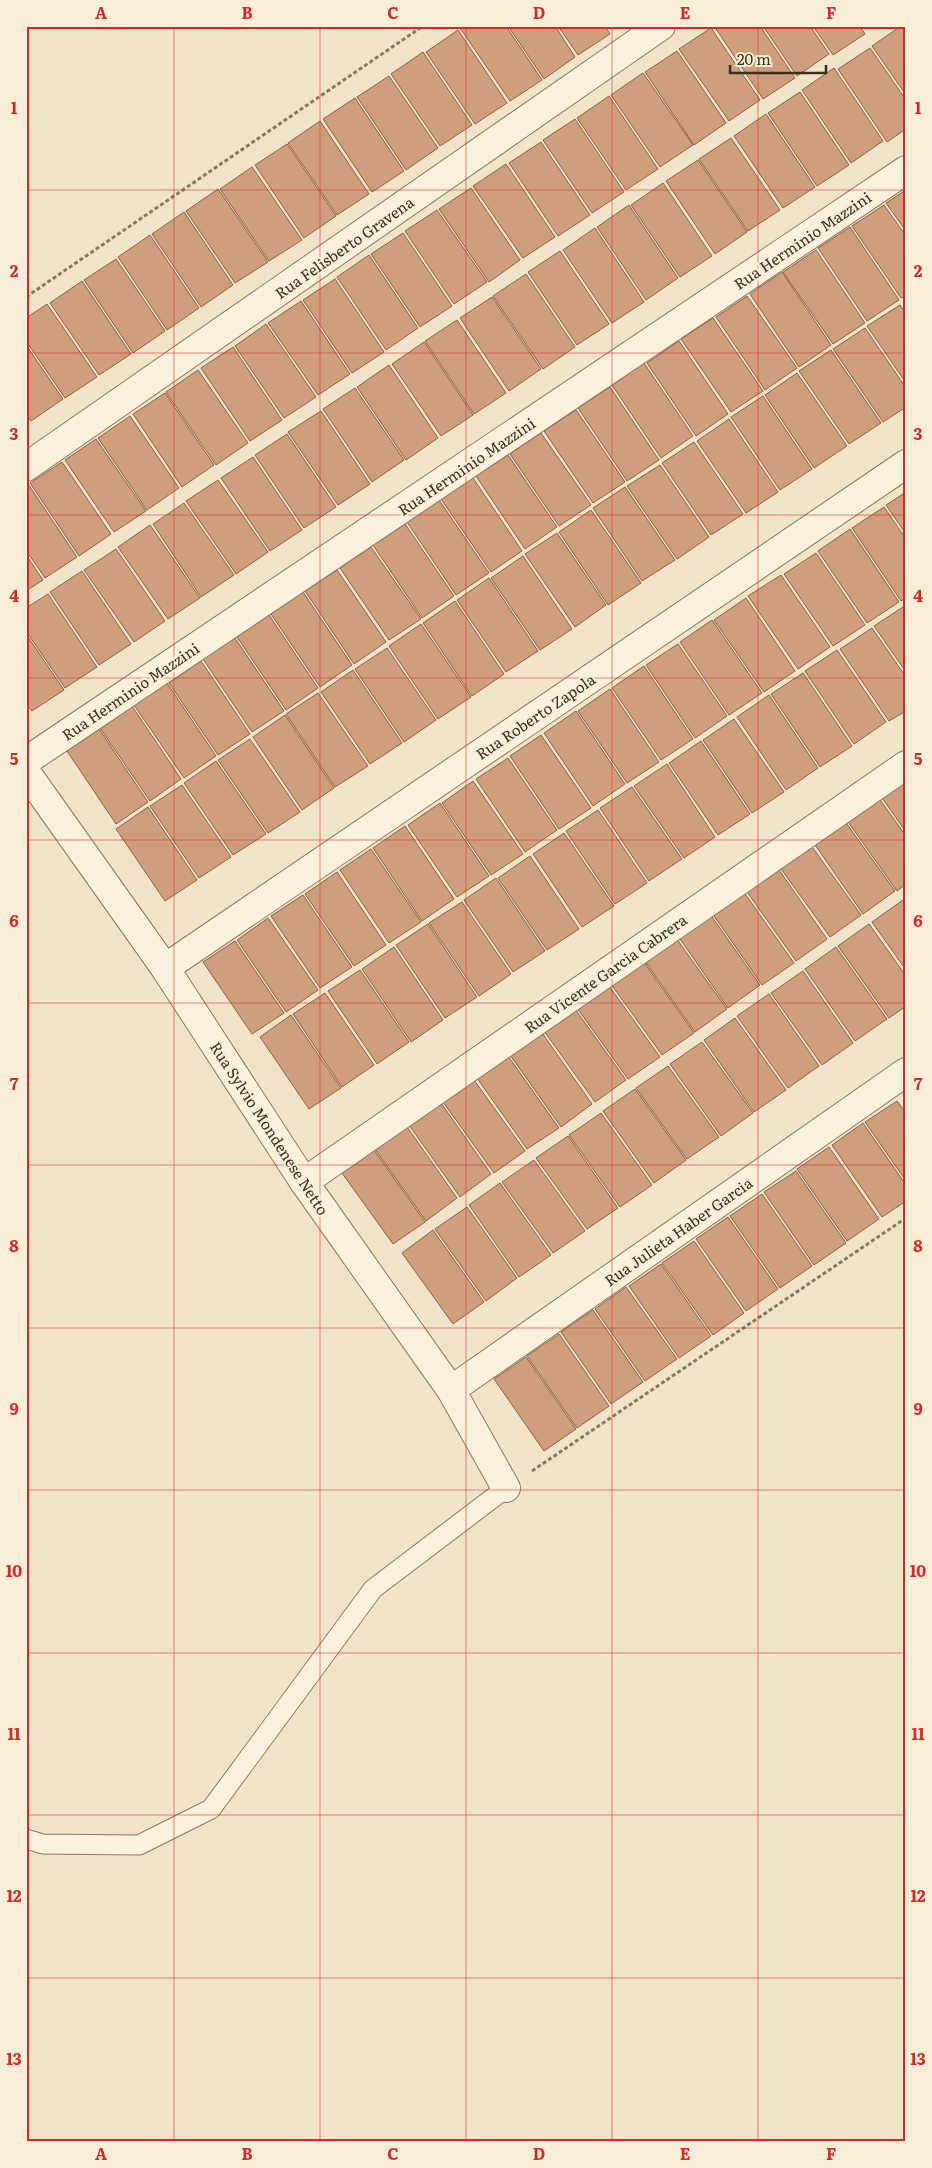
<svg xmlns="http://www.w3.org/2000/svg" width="932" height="2168" font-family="Literata,serif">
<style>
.building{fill:#cf9f7d;stroke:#8d5f41}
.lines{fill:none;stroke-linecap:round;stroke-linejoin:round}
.lane-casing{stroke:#8d765c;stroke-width:21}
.street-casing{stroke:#8d765c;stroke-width:30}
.path{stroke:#8d765c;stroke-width:3;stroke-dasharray:4 2.5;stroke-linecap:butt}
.lane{stroke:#faf1dc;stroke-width:19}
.street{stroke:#faf1dc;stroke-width:28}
.grid{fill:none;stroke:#d62828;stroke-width:1;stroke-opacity:0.55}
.labels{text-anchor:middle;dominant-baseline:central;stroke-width:4.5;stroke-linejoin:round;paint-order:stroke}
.street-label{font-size:15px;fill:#3d2e20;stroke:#f7eed8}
.neatline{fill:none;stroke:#d62828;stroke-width:2}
.grid-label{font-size:16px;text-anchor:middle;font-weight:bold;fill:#d62828}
</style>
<rect width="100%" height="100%" fill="#f0e4c8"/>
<g class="building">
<path d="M 463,26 L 506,26 L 542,80 L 510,101 L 460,28 Z"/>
<path d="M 508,26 L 555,26 L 575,57 L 544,79 Z"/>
<path d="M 558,26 L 605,26 L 610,34 L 578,55 Z"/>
<path d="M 714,26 L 760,26 L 795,78 L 763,99 Z"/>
<path d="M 763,26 L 810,26 L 829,54 L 797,76 Z"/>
<path d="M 813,26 L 860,26 L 865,34 L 833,55 Z"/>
<path d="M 901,26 L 906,27 L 906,95 L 872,46 Z"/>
<path d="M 711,28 L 760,100 L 729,121 L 679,49 Z"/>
<path d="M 458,30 L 507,103 L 475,124 L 426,52 Z"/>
<path d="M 870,48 L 906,100 L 906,129 L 887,142 L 838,69 Z"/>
<path d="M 677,51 L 726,123 L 694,145 L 645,72 Z"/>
<path d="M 423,52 L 472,125 L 440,146 L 391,74 Z"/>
<path d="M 834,68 L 883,141 L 851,163 L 802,90 Z"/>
<path d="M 643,73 L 693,145 L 660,167 L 611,95 Z"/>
<path d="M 389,76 L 438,148 L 406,170 L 357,97 Z"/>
<path d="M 800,92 L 849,165 L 817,186 L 768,113 Z"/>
<path d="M 609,96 L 658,169 L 626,190 L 577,118 Z"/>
<path d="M 355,98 L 404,171 L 372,192 L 323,119 Z"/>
<path d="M 766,114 L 815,187 L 783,208 L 734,136 Z"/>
<path d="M 575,119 L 624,192 L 592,213 L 543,140 Z"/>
<path d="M 320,121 L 369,194 L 337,215 L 288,143 Z"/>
<path d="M 731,138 L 780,210 L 748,231 L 699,159 Z"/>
<path d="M 541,142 L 590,215 L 558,236 L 509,163 Z"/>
<path d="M 287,144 L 336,216 L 304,238 L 255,165 Z"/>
<path d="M 698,160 L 747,232 L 715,254 L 666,181 Z"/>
<path d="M 506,164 L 555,237 L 523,258 L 473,186 Z"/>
<path d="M 252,167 L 302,240 L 269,261 L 220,189 Z"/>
<path d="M 663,183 L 712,256 L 680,277 L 631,205 Z"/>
<path d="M 471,188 L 520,260 L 489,282 L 439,209 Z"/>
<path d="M 218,189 L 268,262 L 235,283 L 186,211 Z"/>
<path d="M 906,190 L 906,231 L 886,203 Z"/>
<path d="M 629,205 L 678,278 L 646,300 L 597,227 Z"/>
<path d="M 884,205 L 906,236 L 906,296 L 901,298 L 852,226 Z"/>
<path d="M 437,210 L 487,282 L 454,304 L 405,231 Z"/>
<path d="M 184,212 L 233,285 L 201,307 L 152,234 Z"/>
<path d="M 850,227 L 899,300 L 867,321 L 818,248 Z"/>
<path d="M 595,228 L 644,302 L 612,323 L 563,250 Z"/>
<path d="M 403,233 L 452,306 L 420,327 L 371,254 Z"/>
<path d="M 150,235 L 199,308 L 167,330 L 118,257 Z"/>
<path d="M 816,250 L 865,323 L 833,344 L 783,272 Z"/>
<path d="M 560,251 L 609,324 L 577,345 L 528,272 Z"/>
<path d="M 369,255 L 418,328 L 386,350 L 337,277 Z"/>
<path d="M 116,259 L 165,331 L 133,353 L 84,280 Z"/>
<path d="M 782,272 L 831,345 L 799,367 L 750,294 Z"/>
<path d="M 526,274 L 575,347 L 543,369 L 493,296 Z"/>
<path d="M 335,279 L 384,352 L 352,373 L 303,300 Z"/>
<path d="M 82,281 L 131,354 L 99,375 L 50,303 Z"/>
<path d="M 747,296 L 797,368 L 765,390 L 716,317 Z"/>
<path d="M 492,297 L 541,369 L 509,391 L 460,318 Z"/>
<path d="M 301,301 L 350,374 L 318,395 L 268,323 Z"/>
<path d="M 47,304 L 97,377 L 65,398 L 26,341 L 26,318 Z"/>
<path d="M 900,305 L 906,314 L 906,383 L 867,326 Z"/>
<path d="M 713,318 L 763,391 L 731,412 L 681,339 Z"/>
<path d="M 457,320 L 506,393 L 474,414 L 425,341 Z"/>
<path d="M 266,324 L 316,397 L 284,418 L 235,346 Z"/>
<path d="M 865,328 L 906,388 L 906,407 L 883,422 L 833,349 Z"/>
<path d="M 679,341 L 728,414 L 696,436 L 647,363 Z"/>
<path d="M 424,342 L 473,415 L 441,436 L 392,364 Z"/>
<path d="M 26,345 L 63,399 L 31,421 L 26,414 Z"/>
<path d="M 233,347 L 282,420 L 250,441 L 201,368 Z"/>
<path d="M 831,350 L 881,423 L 849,444 L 799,371 Z"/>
<path d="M 644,363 L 693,436 L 661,458 L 612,385 Z"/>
<path d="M 389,365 L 438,438 L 406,460 L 357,387 Z"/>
<path d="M 198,370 L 248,443 L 216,465 L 166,392 Z"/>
<path d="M 797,373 L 847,446 L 814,468 L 765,395 Z"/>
<path d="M 610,387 L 659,460 L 627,481 L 578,408 Z"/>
<path d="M 355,388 L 404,460 L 372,482 L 323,409 Z"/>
<path d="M 165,393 L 214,465 L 182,487 L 133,414 Z"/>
<path d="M 763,396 L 812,469 L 780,490 L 731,417 Z"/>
<path d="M 576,410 L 625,482 L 593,503 L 544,431 Z"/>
<path d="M 321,411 L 370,484 L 338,505 L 288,432 Z"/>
<path d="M 130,416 L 179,488 L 147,510 L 98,438 Z"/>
<path d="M 729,419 L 778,492 L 746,513 L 697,441 Z"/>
<path d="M 541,433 L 591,505 L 559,526 L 510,454 Z"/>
<path d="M 287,434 L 336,507 L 304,528 L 255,455 Z"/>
<path d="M 96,439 L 146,511 L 114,532 L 65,460 Z"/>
<path d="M 694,442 L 743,514 L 711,535 L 662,463 Z"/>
<path d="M 508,455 L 557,527 L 525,549 L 476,476 Z"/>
<path d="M 253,457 L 302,530 L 270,551 L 221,478 Z"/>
<path d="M 62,462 L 111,534 L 79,556 L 30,483 Z"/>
<path d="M 660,465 L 709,537 L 677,559 L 627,486 Z"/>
<path d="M 473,478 L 522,551 L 491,572 L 441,499 Z"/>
<path d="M 218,480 L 268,552 L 236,574 L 186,501 Z"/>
<path d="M 28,484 L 77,557 L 45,578 L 26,550 L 26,485 Z"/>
<path d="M 625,487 L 675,560 L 642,581 L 593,508 Z"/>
<path d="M 906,492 L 906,534 L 886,505 Z"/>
<path d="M 439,500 L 489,573 L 456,595 L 407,522 Z"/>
<path d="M 184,503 L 234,575 L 201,597 L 153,524 Z"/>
<path d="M 884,507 L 906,539 L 906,598 L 901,601 L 852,528 Z"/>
<path d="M 591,510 L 641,583 L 608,605 L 559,532 Z"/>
<path d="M 405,524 L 454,596 L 422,618 L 373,545 Z"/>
<path d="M 150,525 L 200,598 L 168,619 L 118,547 Z"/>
<path d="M 850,529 L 899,602 L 867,623 L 818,551 Z"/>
<path d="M 557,533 L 606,605 L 575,627 L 525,554 Z"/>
<path d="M 371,547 L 421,619 L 389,640 L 340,568 Z"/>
<path d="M 116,549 L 165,621 L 134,642 L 84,570 Z"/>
<path d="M 816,553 L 865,625 L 833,646 L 784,574 Z"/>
<path d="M 26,555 L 43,580 L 26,591 Z"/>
<path d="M 523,556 L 572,629 L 540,650 L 491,578 Z"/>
<path d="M 337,570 L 386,642 L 354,664 L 305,591 Z"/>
<path d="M 82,571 L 131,644 L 99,665 L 50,592 Z"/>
<path d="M 781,575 L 830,647 L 798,669 L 748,596 Z"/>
<path d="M 489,578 L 538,651 L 506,672 L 457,600 Z"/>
<path d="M 303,592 L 352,665 L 320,687 L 271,614 Z"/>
<path d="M 48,594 L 97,667 L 65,688 L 26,631 L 26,608 Z"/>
<path d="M 746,598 L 795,671 L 764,692 L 714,620 Z"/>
<path d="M 455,601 L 504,674 L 472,696 L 423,623 Z"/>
<path d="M 906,605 L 906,672 L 874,626 Z"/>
<path d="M 269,615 L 318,688 L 286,710 L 237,637 Z"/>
<path d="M 712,620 L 762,693 L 729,715 L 680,642 Z"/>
<path d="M 421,624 L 471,697 L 438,719 L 389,646 Z"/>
<path d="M 872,628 L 906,677 L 906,711 L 889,721 L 840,649 Z"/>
<path d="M 26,634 L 64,690 L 32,711 L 26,703 Z"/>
<path d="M 235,638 L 284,711 L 252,732 L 203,659 Z"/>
<path d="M 678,644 L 727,716 L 695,738 L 646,665 Z"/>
<path d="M 387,648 L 436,720 L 404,742 L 355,669 Z"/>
<path d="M 837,650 L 886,722 L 854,744 L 805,671 Z"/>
<path d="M 201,661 L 250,734 L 218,755 L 169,683 Z"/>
<path d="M 644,666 L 693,739 L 661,760 L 612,688 Z"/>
<path d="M 353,670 L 402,743 L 370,764 L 321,692 Z"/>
<path d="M 803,673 L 852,746 L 820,767 L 771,694 Z"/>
<path d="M 167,683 L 216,756 L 184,778 L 134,705 Z"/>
<path d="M 610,689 L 659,762 L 627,783 L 578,711 Z"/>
<path d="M 318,693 L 368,766 L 335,787 L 286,714 Z"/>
<path d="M 769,695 L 818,768 L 786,790 L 737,717 Z"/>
<path d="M 132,706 L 181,779 L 150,801 L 100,728 Z"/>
<path d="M 576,711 L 625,784 L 593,806 L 544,733 Z"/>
<path d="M 285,715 L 334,788 L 302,810 L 253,737 Z"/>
<path d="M 734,719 L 784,792 L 752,813 L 703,740 Z"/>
<path d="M 99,729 L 148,802 L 116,824 L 67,751 Z"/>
<path d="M 541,735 L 591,808 L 559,829 L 510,756 Z"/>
<path d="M 250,739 L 300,812 L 268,833 L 218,760 Z"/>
<path d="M 701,741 L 750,814 L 718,835 L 669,763 Z"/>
<path d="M 508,758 L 557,830 L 525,852 L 476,779 Z"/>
<path d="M 216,761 L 266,834 L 233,855 L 184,783 Z"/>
<path d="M 667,764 L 715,837 L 684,858 L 634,786 Z"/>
<path d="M 906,777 L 906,832 L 880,795 Z"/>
<path d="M 473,781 L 523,854 L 491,875 L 442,803 Z"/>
<path d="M 182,785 L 231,857 L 199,878 L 150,806 Z"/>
<path d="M 632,787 L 682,859 L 649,881 L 600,808 Z"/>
<path d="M 878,797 L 906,836 L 906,884 L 897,891 L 846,819 Z"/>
<path d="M 440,803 L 489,876 L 457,897 L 408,825 Z"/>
<path d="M 148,807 L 197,880 L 165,901 L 116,829 Z"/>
<path d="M 598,810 L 647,883 L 615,904 L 566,831 Z"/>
<path d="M 844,820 L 895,891 L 863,914 L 813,842 Z"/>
<path d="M 405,826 L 454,899 L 422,921 L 373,848 Z"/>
<path d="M 564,833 L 614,906 L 582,927 L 533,854 Z"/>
<path d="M 810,844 L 861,915 L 830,937 L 779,866 Z"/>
<path d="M 371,849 L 421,922 L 389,943 L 340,870 Z"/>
<path d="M 530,856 L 579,929 L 547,950 L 498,878 Z"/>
<path d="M 777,867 L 827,939 L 796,961 L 745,889 Z"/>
<path d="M 337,872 L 386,945 L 354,966 L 305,894 Z"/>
<path d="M 496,878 L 545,951 L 513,972 L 464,900 Z"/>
<path d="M 743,891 L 794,963 L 762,985 L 712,913 Z"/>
<path d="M 303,895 L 352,967 L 320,988 L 271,916 Z"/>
<path d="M 903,900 L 906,903 L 906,970 L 872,922 Z"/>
<path d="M 462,902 L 511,974 L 479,996 L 429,923 Z"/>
<path d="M 710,914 L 760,985 L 728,1008 L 678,936 Z"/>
<path d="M 268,918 L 318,990 L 286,1012 L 237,940 Z"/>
<path d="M 428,924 L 477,997 L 445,1018 L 396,945 Z"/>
<path d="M 869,924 L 906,976 L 906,1006 L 889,1018 L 838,946 Z"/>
<path d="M 676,938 L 727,1009 L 695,1032 L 644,960 Z"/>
<path d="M 235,941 L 284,1013 L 252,1034 L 203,962 Z"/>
<path d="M 394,947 L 443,1020 L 411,1042 L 362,969 Z"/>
<path d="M 836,947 L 887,1019 L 855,1041 L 805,969 Z"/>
<path d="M 643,961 L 694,1033 L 662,1055 L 611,984 Z"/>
<path d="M 360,970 L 409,1042 L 377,1064 L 328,991 Z"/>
<path d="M 803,971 L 853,1043 L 822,1065 L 771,993 Z"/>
<path d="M 609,986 L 660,1057 L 628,1079 L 577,1008 Z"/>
<path d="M 325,993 L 374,1065 L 342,1087 L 293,1014 Z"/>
<path d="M 769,994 L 819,1066 L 788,1088 L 737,1016 Z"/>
<path d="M 575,1009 L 626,1080 L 595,1102 L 544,1031 Z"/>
<path d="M 291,1015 L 341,1088 L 309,1109 L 260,1037 Z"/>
<path d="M 735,1018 L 786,1090 L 754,1112 L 704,1040 Z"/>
<path d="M 542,1033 L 592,1104 L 561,1127 L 510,1055 Z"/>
<path d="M 702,1042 L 753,1113 L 721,1136 L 670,1064 Z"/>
<path d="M 508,1056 L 559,1128 L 527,1149 L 477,1078 Z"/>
<path d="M 668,1066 L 719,1137 L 687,1159 L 636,1088 Z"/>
<path d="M 474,1080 L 525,1151 L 494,1173 L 443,1102 Z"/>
<path d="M 635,1089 L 686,1160 L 654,1183 L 603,1111 Z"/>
<path d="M 897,1101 L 906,1113 L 906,1181 L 865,1122 Z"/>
<path d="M 441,1103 L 491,1174 L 460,1197 L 409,1125 Z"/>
<path d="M 601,1113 L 652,1185 L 620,1207 L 569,1135 Z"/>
<path d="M 863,1123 L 906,1185 L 906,1201 L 882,1217 L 832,1145 Z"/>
<path d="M 407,1127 L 457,1198 L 426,1221 L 375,1149 Z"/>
<path d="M 568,1136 L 618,1208 L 587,1229 L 536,1158 Z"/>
<path d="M 829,1147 L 879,1219 L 847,1241 L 797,1169 Z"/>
<path d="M 374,1150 L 425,1222 L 393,1244 L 342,1173 Z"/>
<path d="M 534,1160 L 585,1231 L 553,1253 L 502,1182 Z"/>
<path d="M 796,1171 L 846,1243 L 814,1265 L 764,1192 Z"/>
<path d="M 500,1183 L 551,1255 L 519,1277 L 469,1205 Z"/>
<path d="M 762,1194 L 812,1266 L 780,1288 L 730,1216 Z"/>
<path d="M 467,1207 L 517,1278 L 486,1301 L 435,1229 Z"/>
<path d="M 728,1217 L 778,1289 L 746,1311 L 696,1239 Z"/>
<path d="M 433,1230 L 484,1302 L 453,1324 L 402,1253 Z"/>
<path d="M 694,1241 L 744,1313 L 713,1335 L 662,1263 Z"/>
<path d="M 661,1264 L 711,1336 L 679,1358 L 629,1286 Z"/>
<path d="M 626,1287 L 677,1359 L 645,1381 L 595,1309 Z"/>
<path d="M 593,1310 L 643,1382 L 611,1404 L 561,1332 Z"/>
<path d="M 559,1334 L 609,1406 L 577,1428 L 527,1356 Z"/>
<path d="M 526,1357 L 576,1429 L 544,1451 L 494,1379 Z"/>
</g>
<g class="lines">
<g class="lane-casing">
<path id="lane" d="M 26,1839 L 43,1844 L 139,1845 L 211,1809 L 373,1589 L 506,1488"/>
</g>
<g class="street-casing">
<g id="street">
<path d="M 26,467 L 661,26"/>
<path d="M 26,761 L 906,170"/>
<path d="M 26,772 L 165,968 L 304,1182 L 451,1390 L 506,1488"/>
<path d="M 165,968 L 906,464"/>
<path d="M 304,1182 L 906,765"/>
<path d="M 451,1390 L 906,1072"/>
</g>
</g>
<g class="path">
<path d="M 26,297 L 423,26"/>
<path d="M 532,1471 L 906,1218"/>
</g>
<use href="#lane" class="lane"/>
<use href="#street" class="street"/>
</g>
<path class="grid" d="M 174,26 L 174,2142M 320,26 L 320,2142M 466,26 L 466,2142M 612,26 L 612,2142M 758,26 L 758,2142M 26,190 L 906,190M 26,353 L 906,353M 26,515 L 906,515M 26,678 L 906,678M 26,840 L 906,840M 26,1003 L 906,1003M 26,1165 L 906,1165M 26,1328 L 906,1328M 26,1490 L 906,1490M 26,1653 L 906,1653M 26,1815 L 906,1815M 26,1978 L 906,1978"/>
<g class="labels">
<g class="street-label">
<text transform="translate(802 240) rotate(-34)">Rua Herminio Mazzini</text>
<text transform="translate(344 247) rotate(-35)">Rua Felisberto Gravena</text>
<text transform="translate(466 466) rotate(-34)">Rua Herminio Mazzini</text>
<text transform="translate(130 691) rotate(-34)">Rua Herminio Mazzini</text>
<text transform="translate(535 716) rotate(-34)">Rua Roberto Zapola</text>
<text transform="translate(605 973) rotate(-35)">Rua Vicente Garcia Cabrera</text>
<text transform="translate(270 1128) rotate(57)">Rua Sylvio Mondenese Netto</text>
<text transform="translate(678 1231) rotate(-35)">Rua Julieta Haber Garcia</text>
</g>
</g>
<rect width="932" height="2168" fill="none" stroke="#f7eed8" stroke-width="55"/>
<path d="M730 65v8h96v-8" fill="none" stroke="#3d2e20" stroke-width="2.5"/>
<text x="737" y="65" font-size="15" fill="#3d2e20" stroke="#f7eed8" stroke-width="4" paint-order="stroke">20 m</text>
<rect x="28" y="28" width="876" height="2112" class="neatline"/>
<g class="grid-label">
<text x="101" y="19">A</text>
<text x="247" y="19">B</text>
<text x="393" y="19">C</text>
<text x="539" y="19">D</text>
<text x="685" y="19">E</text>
<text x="831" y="19">F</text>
<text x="14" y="114">1</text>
<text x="918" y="114">1</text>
<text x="14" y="277">2</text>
<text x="918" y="277">2</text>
<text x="14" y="440">3</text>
<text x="918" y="440">3</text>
<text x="14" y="602">4</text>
<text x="918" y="602">4</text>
<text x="14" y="765">5</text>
<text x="918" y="765">5</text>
<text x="14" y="927">6</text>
<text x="918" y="927">6</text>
<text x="14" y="1090">7</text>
<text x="918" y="1090">7</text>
<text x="14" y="1252">8</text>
<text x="918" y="1252">8</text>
<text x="14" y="1415">9</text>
<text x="918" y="1415">9</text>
<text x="14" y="1577">10</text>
<text x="918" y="1577">10</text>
<text x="14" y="1740">11</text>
<text x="918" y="1740">11</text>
<text x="14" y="1902">12</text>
<text x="918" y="1902">12</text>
<text x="14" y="2065">13</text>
<text x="918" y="2065">13</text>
<text x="101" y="2160">A</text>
<text x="247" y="2160">B</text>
<text x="393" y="2160">C</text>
<text x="539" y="2160">D</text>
<text x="685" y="2160">E</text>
<text x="831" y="2160">F</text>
</g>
</svg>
